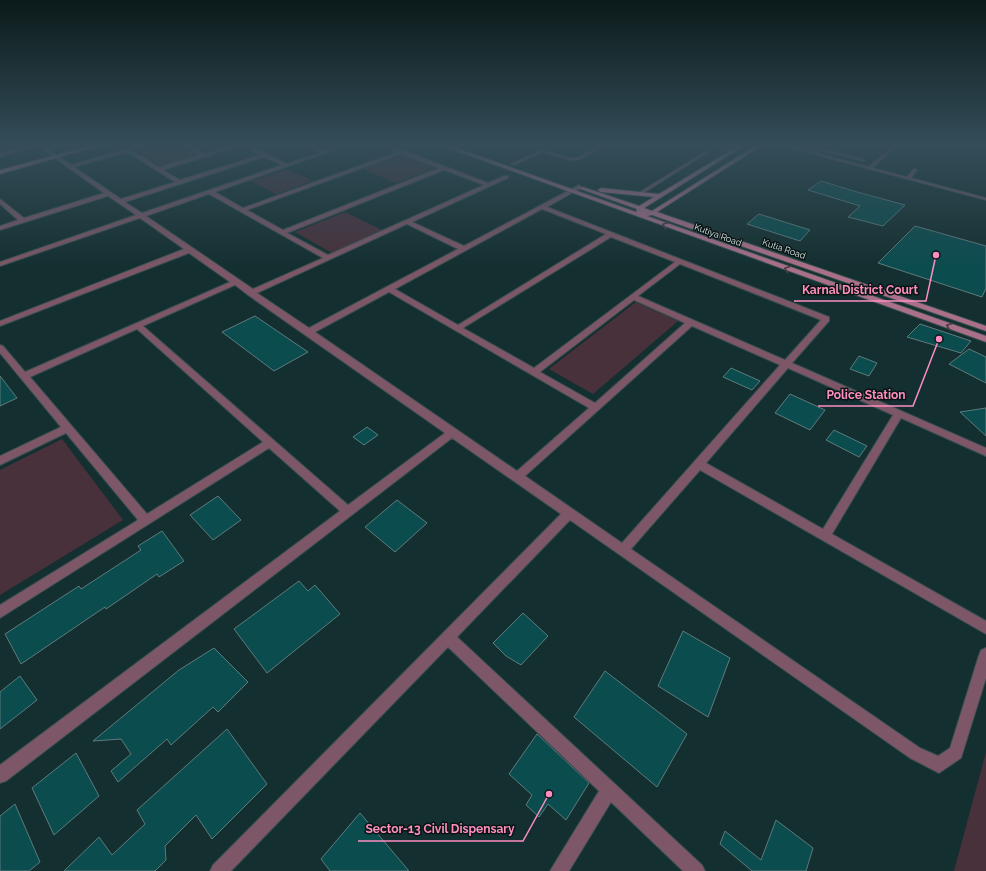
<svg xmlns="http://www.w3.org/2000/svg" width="986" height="871" font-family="Raleway,sans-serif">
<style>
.green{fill:#49313b}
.building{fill:#0b4c4e;stroke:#5f7b7c}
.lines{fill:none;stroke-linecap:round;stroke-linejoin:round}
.lane-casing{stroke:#344d4e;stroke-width:2}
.street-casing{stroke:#344d4e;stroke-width:2}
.secondary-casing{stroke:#344d4e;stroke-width:2}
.lane{fill:#7d5767;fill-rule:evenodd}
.street{fill:#7d5767;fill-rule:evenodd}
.secondary{fill:#ab7089;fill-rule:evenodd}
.oneway{stroke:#4a3943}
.labels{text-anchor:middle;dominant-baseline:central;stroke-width:3;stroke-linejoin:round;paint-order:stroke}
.far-street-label{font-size:9px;fill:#dbebeb;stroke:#091515}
.leader{fill:none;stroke:#fd8ebf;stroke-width:1.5}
.callout-dot{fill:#fd8ebf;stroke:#091515;stroke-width:1.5}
.callout-label{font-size:12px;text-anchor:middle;font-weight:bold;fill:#fd8ebf;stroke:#091515;stroke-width:3;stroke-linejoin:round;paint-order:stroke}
</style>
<rect width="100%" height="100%" fill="#142f30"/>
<g class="green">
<path d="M 148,146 L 182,146 L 199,156 L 163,167 L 135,150 Z"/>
<path d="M 401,155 L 434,168 L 396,183 L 363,169 Z"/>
<path d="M 287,169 L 313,181 L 276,194 L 251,181 Z"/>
<path d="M 345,212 L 382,230 L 332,253 L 295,232 Z"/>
<path d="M 636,302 L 678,321 L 593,394 L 549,369 Z"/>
<path d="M 62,439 L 123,520 L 0,595 L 0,470 Z"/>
<path d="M 986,752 L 986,871 L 954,871 Z"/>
</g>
<g class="building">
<path d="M 821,181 L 857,192 L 905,205 L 883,226 L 848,217 L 860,206 L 808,190 Z"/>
<path d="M 759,214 L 810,230 L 800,241 L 747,224 Z"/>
<path d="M 915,226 L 986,246 L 986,288 L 982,297 L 878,263 Z"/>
<path d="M 255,316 L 308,352 L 274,371 L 222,332 Z"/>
<path d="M 920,324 L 971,341 L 961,353 L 907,337 Z"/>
<path d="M 969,349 L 986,357 L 986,383 L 949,364 Z"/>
<path d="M 859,356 L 877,363 L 869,376 L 850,369 Z"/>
<path d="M 731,368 L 760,381 L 752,390 L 723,377 Z"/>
<path d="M 0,376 L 17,398 L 0,406 Z"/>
<path d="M 790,394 L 825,410 L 810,430 L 775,413 Z"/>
<path d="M 986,408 L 986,436 L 960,412 Z"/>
<path d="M 367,427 L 378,435 L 364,445 L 353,437 Z"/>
<path d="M 834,430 L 867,446 L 859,457 L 826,440 Z"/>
<path d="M 218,496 L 241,520 L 213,540 L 190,515 Z"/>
<path d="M 397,500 L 427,523 L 395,552 L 365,527 Z"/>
<path d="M 162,531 L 184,561 L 159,577 L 157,574 L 106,609 L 105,607 L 21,664 L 5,634 L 79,586 L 81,589 L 141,550 L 138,546 Z"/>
<path d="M 299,581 L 308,591 L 315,585 L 340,614 L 267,673 L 234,629 Z"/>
<path d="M 523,613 L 548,636 L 521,665 L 506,656 L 493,643 Z"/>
<path d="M 683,631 L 730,658 L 708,717 L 658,686 Z"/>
<path d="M 214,648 L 248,682 L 218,712 L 213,707 L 171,745 L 167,739 L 118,782 L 111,771 L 131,754 L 121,739 L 93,741 L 179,670 Z"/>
<path d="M 605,671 L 687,734 L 657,787 L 574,717 Z"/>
<path d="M 20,676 L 37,700 L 0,729 L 0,692 Z"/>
<path d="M 227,729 L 267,784 L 212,839 L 196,815 L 165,846 L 166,860 L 155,871 L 64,871 L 99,837 L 112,855 L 145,824 L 137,810 Z"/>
<path d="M 537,734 L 589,783 L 566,820 L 548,804 L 539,817 L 526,805 L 532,795 L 509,774 Z"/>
<path d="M 76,753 L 99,796 L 54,835 L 32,788 Z"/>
<path d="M 15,804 L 40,862 L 29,871 L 0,871 L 0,816 Z"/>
<path d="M 360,813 L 409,871 L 330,871 L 321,859 Z"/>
<path d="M 776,820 L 813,848 L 806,871 L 752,871 L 720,844 L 725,831 L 761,860 Z"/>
</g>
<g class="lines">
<g class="lane-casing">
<g id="lane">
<path d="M 600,146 L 605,146 L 578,160 L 569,160 L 542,152 L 514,165 L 511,164 L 542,150 L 569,158 L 577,158 Z"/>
<path d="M 711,146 L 718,146 L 735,152 L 733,153 Z"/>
<path d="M 783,146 L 790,146 L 869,167 L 893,146 L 897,146 L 872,168 L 907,177 L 914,169 L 916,169 L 917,170 L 911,178 L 986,198 L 986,200 Z"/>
<path d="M 804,146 L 812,146 L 865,160 L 863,161 Z"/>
<path d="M 706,151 L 709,152 L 640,195 L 637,194 Z"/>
</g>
</g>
<g class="street-casing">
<g id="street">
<path d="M 26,146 L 35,146 L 0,157 L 0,153 Z"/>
<path d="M 38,146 L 44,146 L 71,165 L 135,146 L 144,146 L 132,150 L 159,167 L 200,155 L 186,146 L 192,146 L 205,154 L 230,146 L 239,146 L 163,170 L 180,180 L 260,155 L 244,146 L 251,146 L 287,164 L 320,153 L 307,146 L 314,146 L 325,151 L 338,146 L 346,146 L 215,192 L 243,208 L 397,152 L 384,146 L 392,146 L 488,183 L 504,176 L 508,176 L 508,178 L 412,222 L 464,246 L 579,185 L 582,187 L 581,188 L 547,207 L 829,317 L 829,321 L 792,363 L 986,448 L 986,456 L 901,418 L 832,534 L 986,621 L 986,634 L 700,470 L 631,549 L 920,748 L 938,756 L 950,748 L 979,655 L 981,650 L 986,648 L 986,678 L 961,758 L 939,773 L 910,758 L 570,520 L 457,637 L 702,865 L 705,871 L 683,871 L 611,802 L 569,871 L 550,871 L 599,791 L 448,647 L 231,871 L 210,871 L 213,865 L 561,514 L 452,438 L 6,781 L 0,783 L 0,765 L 340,511 L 269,448 L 0,618 L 0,605 L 138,520 L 66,433 L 0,465 L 0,456 L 61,427 L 0,353 L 0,345 L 3,346 L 25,372 L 230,282 L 189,253 L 0,326 L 0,321 L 184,249 L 140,218 L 0,266 L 0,262 L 136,215 L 108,196 L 0,230 L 0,226 L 18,220 L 0,204 L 0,199 L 24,218 L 104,193 ZM 127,152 L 175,182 L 121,199 L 74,167 ZM 401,154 L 439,168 L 283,230 L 247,210 ZM 264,157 L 282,165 L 142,213 L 125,202 ZM 444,170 L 484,185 L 328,255 L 287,233 ZM 209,194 L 323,258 L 253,289 L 146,216 ZM 542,209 L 606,234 L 458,325 L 395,289 ZM 407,224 L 458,249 L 309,328 L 257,293 ZM 611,237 L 675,262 L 534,368 L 463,328 ZM 680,264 L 821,320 L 785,360 L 638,296 ZM 235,285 L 248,295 L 445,433 L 348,505 L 143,326 ZM 389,292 L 589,408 L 517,471 L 315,332 ZM 634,300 L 685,323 L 595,403 L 540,372 ZM 692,326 L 780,365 L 622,543 L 525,476 ZM 137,329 L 263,442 L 147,514 L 30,377 ZM 788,368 L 893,415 L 823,529 L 706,463 Z"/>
</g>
</g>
<g class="secondary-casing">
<g id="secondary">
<path d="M 89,146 L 98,146 L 0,174 L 0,170 Z"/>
<path d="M 443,146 L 451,146 L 636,212 L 637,209 L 578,188 L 583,187 L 639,206 L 654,197 L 601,192 L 598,190 L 601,188 L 659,194 L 738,146 L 744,146 L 644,208 L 652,211 L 755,146 L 761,146 L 657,212 L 986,326 L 986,331 L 652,215 L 647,216 L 986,336 L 986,342 Z"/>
</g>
</g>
<use href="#lane" class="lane"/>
<use href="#street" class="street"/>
<use href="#secondary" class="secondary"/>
</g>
<defs><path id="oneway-chevron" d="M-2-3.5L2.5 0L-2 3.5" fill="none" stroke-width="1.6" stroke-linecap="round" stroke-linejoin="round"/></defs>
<g class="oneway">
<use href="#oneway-chevron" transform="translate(665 225) rotate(-160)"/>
<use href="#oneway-chevron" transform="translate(787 269) rotate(-160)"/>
<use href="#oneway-chevron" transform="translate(949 326) rotate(-160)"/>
</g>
<linearGradient id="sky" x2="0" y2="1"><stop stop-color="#0b1a1a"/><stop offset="0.54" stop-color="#344d59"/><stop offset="1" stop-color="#344d59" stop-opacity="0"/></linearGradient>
<rect width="986" height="268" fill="url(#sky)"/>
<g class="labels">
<g class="far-street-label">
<text transform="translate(718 235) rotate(20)">Kutiya Road</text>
<text transform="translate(784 249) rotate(19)">Kutia Road</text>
</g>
</g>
<path class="leader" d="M936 255L926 301H794M939 339L913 406H818M549 794L523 841H358"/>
<g class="callout-dot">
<circle cx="936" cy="255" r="4"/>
<circle cx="939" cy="339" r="4"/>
<circle cx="549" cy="794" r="4"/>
</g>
<g class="callout-label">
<text x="860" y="294">Karnal District Court</text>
<text x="866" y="399">Police Station</text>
<text x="440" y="833">Sector-13 Civil Dispensary</text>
</g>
</svg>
